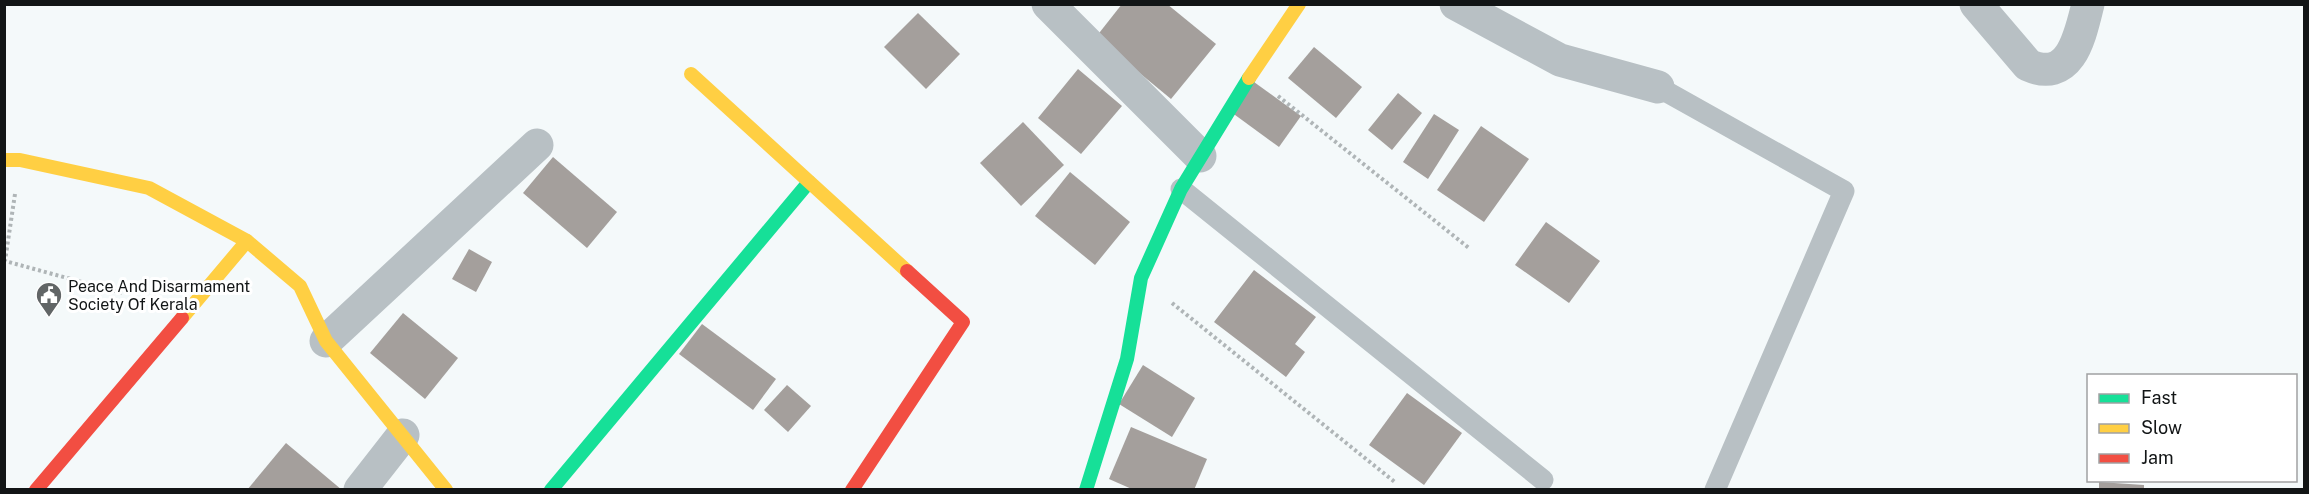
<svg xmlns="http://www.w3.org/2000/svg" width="2309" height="494" font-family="'Public Sans',sans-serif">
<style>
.building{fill:#a49f9c}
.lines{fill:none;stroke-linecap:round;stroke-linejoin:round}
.path{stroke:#afb5b7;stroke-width:4;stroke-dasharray:3 3;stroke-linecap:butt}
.lane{stroke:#b8c0c4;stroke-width:21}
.street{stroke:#b8c0c4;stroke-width:33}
.fast{stroke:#16e098;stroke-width:14}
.slow{stroke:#ffcf43;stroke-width:14}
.jam{stroke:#f24e42;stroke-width:14}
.labels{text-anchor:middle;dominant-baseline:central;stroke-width:6;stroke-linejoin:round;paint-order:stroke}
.poi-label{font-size:16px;fill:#121516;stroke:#fff;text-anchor:start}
</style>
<rect width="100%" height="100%" fill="#f4f9fa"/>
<g class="building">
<path d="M 1122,4 L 1167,4 L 1216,44 L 1171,99 L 1096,37 Z"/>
<path d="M 918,13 L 960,54 L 926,89 L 884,47 Z"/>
<path d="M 1314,47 L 1362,87 L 1336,118 L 1288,78 Z"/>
<path d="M 1078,69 L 1122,106 L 1081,154 L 1038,118 Z"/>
<path d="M 1254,82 L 1301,116 L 1279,147 L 1231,112 Z"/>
<path d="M 1398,93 L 1422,113 L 1392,150 L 1368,130 Z"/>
<path d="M 1434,114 L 1459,130 L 1428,179 L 1403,162 Z"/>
<path d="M 1023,122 L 1064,165 L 1021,206 L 980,163 Z"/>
<path d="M 1481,126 L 1529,159 L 1484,222 L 1437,190 Z"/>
<path d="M 553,157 L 617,212 L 587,248 L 523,193 Z"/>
<path d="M 1070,172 L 1130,222 L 1095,265 L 1035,216 Z"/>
<path d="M 1546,222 L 1600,261 L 1569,303 L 1515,265 Z"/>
<path d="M 469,249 L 492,262 L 476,292 L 452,279 Z"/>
<path d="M 1254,270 L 1316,317 L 1295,344 L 1305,352 L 1286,377 L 1214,322 Z"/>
<path d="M 403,313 L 458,358 L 425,399 L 370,353 Z"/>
<path d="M 702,324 L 776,379 L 753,410 L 679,354 Z"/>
<path d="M 1143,365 L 1195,398 L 1172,437 L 1119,404 Z"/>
<path d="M 787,385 L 811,406 L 788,432 L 764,410 Z"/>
<path d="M 1407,393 L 1462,433 L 1424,485 L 1369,445 Z"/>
<path d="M 1131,427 L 1207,459 L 1194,490 L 1134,490 L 1109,479 Z"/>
<path d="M 286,443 L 342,490 L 247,490 Z"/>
<path d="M 2099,482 L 2144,485 L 2144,490 L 2099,490 Z"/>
</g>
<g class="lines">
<g class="path">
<path d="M 1278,96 L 1469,248"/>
<path d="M 15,194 L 5,261 L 122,293"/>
<path d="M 1172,303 L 1396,483"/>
</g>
<g class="lane">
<path d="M 1658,87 L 1844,191 L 1715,490"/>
<path d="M 1181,189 L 1543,480"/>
</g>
<g class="street">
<path d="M 1048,4 L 1200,156"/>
<path d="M 1456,4 L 1560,60 L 1658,87"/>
<path d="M 1976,4 L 2028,65 C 2071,84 2080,36 2088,4"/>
<path d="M 326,341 L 537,145"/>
<path d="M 360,490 L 403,435"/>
</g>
<g class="fast">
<path d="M 551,490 L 809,182"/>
<path d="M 1086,490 L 1127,359 L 1141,278 L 1181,189 L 1249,78"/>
</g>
<g class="slow">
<path d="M 691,74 L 907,271"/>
<path d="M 1249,78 L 1299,4"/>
<path d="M 4,160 L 20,160 L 149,188 L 247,241 L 300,286 L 326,341 L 446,490"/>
<path d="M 182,318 L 247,241"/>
</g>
<g class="jam">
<path d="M 36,490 L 182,318"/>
<path d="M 852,490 L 963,322 L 907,271"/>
</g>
</g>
<defs>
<g id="civic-pin" transform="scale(1.35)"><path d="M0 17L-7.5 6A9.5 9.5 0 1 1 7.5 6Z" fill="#616566" stroke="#fff"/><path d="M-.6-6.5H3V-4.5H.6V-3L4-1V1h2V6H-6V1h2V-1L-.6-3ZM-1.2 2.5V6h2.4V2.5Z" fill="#fff"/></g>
</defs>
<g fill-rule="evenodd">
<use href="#civic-pin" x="49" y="295"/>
</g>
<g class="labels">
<g class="poi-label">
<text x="68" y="286">Peace And Disarmament<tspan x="68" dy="18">Society Of Kerala</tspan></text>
</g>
</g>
<rect width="2309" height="494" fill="none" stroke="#121516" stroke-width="12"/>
<rect x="2087" y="374" width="210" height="108" fill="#ffffff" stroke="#a0a1a2" stroke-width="1.5"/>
<rect x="2099" y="394" width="30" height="9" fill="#16e098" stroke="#a0a1a2" stroke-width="1.5"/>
<text x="2141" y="404" font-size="18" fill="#121516">Fast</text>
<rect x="2099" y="424" width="30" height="9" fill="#ffcf43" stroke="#a0a1a2" stroke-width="1.5"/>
<text x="2141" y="434" font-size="18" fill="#121516">Slow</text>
<rect x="2099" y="454" width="30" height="9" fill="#f24e42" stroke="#a0a1a2" stroke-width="1.5"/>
<text x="2141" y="464" font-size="18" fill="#121516">Jam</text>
</svg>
